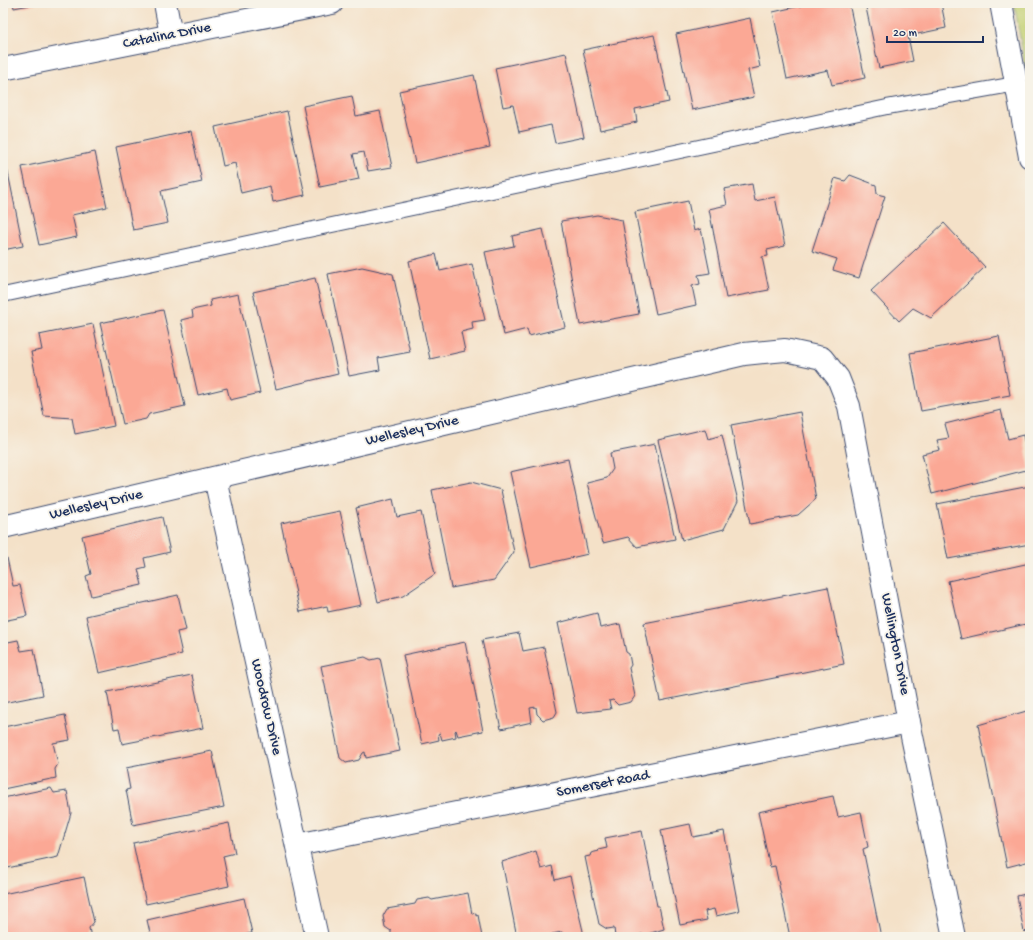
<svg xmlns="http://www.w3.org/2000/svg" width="1033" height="940" font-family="'Gochi Hand',sans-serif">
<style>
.green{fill:#c2d071;stroke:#6e8068}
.building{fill:#fba895}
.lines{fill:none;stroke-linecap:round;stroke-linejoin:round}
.service-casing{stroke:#3c4a6e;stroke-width:16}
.minor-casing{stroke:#3c4a6e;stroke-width:24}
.secondary-casing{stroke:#3c4a6e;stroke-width:24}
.service{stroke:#fff;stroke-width:14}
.minor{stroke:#fff;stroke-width:22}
.secondary{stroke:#fff;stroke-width:22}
.labels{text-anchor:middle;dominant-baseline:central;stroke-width:3.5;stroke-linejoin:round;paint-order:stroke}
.street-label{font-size:15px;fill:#1b2f5e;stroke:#f7f3e8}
</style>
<rect width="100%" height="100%" fill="#f7f3e8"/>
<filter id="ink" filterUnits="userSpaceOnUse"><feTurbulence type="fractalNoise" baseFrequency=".025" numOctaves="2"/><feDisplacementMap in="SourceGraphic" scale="8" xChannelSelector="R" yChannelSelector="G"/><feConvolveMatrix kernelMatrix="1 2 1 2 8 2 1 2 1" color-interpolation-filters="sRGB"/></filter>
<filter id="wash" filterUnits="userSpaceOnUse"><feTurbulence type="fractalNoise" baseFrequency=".012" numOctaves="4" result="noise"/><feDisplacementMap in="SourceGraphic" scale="16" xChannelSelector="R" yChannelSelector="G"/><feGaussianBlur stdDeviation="0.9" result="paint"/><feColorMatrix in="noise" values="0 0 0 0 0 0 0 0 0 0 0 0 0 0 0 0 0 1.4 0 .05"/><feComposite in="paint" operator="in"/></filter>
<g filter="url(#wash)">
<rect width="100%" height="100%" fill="#f4e1c8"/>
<path class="green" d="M 1014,3 L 1030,3 L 1030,97 Z"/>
<g id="blocks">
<g class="building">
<path d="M 13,3 L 35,3 L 35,4 L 14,8 Z"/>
<path d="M 813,3 L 849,3 L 865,78 L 832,85 L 828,70 L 787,79 L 773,12 Z"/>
<path d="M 865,3 L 941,3 L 946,28 L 908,36 L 913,61 L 879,68 Z"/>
<path d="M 750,18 L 760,67 L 748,70 L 754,97 L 692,110 L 676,34 Z"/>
<path d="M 654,35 L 669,102 L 635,109 L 637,122 L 600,130 L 583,50 Z"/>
<path d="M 566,53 L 584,137 L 555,143 L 551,125 L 519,132 L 513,105 L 503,107 L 495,68 Z"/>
<path d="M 474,75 L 490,147 L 415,163 L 399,91 Z"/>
<path d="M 352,96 L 356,116 L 380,111 L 392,167 L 368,171 L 364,152 L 353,154 L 359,179 L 320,187 L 303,106 Z"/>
<path d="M 287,111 L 305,195 L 273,202 L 270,186 L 241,193 L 235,163 L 223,166 L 215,127 Z"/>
<path d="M 191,131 L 202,182 L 161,191 L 168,223 L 133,230 L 116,147 Z"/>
<path d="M 95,152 L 107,207 L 72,215 L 77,237 L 39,245 L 22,167 Z"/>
<path d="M 7,168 L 23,246 L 3,250 L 3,169 Z"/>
<path d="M 850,175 L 876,185 L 877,194 L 885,196 L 859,278 L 833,270 L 837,259 L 812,251 L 835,178 L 845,181 Z"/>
<path d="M 752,184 L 755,201 L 775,197 L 785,246 L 767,250 L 768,256 L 762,257 L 769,290 L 726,298 L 709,209 L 727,205 L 724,189 Z"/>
<path d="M 688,201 L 694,231 L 701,229 L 710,273 L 698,275 L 700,284 L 692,286 L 696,305 L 656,314 L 635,212 Z"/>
<path d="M 597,215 L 622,220 L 639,314 L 580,325 L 561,221 Z"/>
<path d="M 944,223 L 985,267 L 931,318 L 913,308 L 899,321 L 871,291 Z"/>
<path d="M 543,229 L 565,327 L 529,336 L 527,329 L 504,335 L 485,252 L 514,246 L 512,236 Z"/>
<path d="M 436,254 L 440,271 L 472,264 L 485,320 L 472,322 L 473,329 L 461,332 L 465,351 L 430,359 L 409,261 Z"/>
<path d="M 362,267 L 393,274 L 410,352 L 378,358 L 380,370 L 349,376 L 328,274 Z"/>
<path d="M 315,278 L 338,374 L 276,389 L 253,292 Z"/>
<path d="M 238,294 L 260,393 L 230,400 L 227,388 L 198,395 L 181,320 L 193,317 L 192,310 L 211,306 L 210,300 Z"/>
<path d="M 163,310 L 185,406 L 149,414 L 146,419 L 123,424 L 100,323 Z"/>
<path d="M 93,324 L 114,426 L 75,434 L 72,418 L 44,416 L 31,352 L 42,350 L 39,335 Z"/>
<path d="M 999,336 L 1010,395 L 921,411 L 910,353 Z"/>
<path d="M 1001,410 L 1008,439 L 1023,435 L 1030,469 L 932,494 L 922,454 L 940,450 L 937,440 L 949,438 L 945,424 Z"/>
<path d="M 800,412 L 816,499 L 798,515 L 750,524 L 731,425 Z"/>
<path d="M 705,429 L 708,439 L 722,435 L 738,501 L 724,529 L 682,540 L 658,440 Z"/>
<path d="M 655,444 L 675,539 L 637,547 L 628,537 L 603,543 L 587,483 L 607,478 L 613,469 L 610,453 Z"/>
<path d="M 568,459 L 588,554 L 531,567 L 510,472 Z"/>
<path d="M 471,482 L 501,490 L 514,552 L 494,580 L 451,588 L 432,490 Z"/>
<path d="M 1030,486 L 1030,544 L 948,559 L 937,504 Z"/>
<path d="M 393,499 L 397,517 L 421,512 L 435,574 L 403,596 L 378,602 L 356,508 Z"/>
<path d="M 340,511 L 361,605 L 328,612 L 327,606 L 300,612 L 281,523 Z"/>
<path d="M 162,517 L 170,552 L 144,558 L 146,567 L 138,569 L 142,585 L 91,596 L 86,576 L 91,574 L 82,536 Z"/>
<path d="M 3,558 L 7,558 L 13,586 L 20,585 L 27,616 L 3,621 Z"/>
<path d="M 1030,563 L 1030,623 L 961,639 L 948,581 Z"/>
<path d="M 828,587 L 844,664 L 660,701 L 644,623 Z"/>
<path d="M 178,595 L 186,630 L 177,632 L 182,654 L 99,673 L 86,616 Z"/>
<path d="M 597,613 L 600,628 L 620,624 L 626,652 L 629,654 L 631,665 L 629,668 L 635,696 L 631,702 L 618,705 L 613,700 L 609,701 L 611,709 L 577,713 L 558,623 Z"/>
<path d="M 519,633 L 523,651 L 544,647 L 557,712 L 554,717 L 543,720 L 537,714 L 536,707 L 530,708 L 532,722 L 501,729 L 482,640 Z"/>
<path d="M 18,640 L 21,651 L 34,649 L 43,695 L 3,703 L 3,643 Z"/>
<path d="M 465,642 L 483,731 L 458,736 L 456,730 L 455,731 L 456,737 L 442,740 L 440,733 L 438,734 L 439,740 L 422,744 L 403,655 Z"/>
<path d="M 365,657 L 371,660 L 380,658 L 400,751 L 366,758 L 365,752 L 363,753 L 359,760 L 346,763 L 340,758 L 321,666 Z"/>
<path d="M 192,675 L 203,728 L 122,744 L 119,728 L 114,729 L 107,692 Z"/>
<path d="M 1030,710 L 1030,861 L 1007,867 L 978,725 Z"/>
<path d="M 65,715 L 70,740 L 53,743 L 58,764 L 55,769 L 56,778 L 3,789 L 3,727 Z"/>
<path d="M 212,751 L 224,807 L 133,825 L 126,790 L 130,789 L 126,768 Z"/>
<path d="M 51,788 L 54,793 L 67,791 L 71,813 L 58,857 L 3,869 L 3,798 Z"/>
<path d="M 833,796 L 838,817 L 861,812 L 868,847 L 863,849 L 881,937 L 790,937 L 775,866 L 770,867 L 758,812 Z"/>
<path d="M 229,823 L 235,853 L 223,856 L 229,886 L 146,904 L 133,843 Z"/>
<path d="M 690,824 L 693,837 L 724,831 L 739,911 L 716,916 L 714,909 L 705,911 L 707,920 L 680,925 L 661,830 Z"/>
<path d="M 642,831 L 657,906 L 659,906 L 664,929 L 644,935 L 642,934 L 627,937 L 615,937 L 614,928 L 607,929 L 599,924 L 585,857 L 590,856 L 591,853 L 599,851 L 598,850 L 607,848 L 605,838 Z"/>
<path d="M 536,851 L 541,869 L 552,866 L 555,880 L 570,876 L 583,931 L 579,937 L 566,937 L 563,934 L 562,932 L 552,934 L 553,937 L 517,937 L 502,862 Z"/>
<path d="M 84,877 L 94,922 L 89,928 L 91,937 L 3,937 L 3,894 Z"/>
<path d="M 468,893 L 472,914 L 476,913 L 476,916 L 478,915 L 482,937 L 383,937 L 391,935 L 391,931 L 385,927 L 383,916 L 387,909 L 415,904 L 417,900 L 429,898 L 432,900 Z"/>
<path d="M 1030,893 L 1030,930 L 1024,932 L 1017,896 Z"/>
<path d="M 244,898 L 252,933 L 236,937 L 151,937 L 147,920 Z"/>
</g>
</g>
</g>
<g filter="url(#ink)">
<use href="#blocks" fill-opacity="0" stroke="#3c4a6e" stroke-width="1"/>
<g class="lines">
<g class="service-casing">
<path id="service" d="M 3,295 L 887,107 L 1016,84"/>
</g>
<g class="minor-casing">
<g id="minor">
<path d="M 165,3 L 171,35"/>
<path d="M 3,69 L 332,3"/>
<path d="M 215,478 L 317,937"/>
<path d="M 3,527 L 744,354 L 785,350 L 822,358 L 838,378 L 849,406 L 909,722 L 954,937"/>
<path d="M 297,845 L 909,722"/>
</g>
</g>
<g class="secondary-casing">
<path id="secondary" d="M 1001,3 L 1030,157"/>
</g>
<use href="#service" class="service"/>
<use href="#minor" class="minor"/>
<use href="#secondary" class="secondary"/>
</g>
</g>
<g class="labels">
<g class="street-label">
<text transform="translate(167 36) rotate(-11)">Catalina Drive</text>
<text transform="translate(412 431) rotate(-13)">Wellesley Drive</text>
<text transform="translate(96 505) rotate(-13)">Wellesley Drive</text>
<text transform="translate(895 644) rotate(79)">Wellington Drive</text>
<text transform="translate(266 707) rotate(77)">Woodrow Drive</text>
<text transform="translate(603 784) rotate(-11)">Somerset Road</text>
</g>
</g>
<rect width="1033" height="940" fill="none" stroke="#f7f3e8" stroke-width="16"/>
<path d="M887 36v6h96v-6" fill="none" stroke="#1b2f5e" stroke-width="2"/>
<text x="893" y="36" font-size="12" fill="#1b2f5e" stroke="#f7f3e8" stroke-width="3" paint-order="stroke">20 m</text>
</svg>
